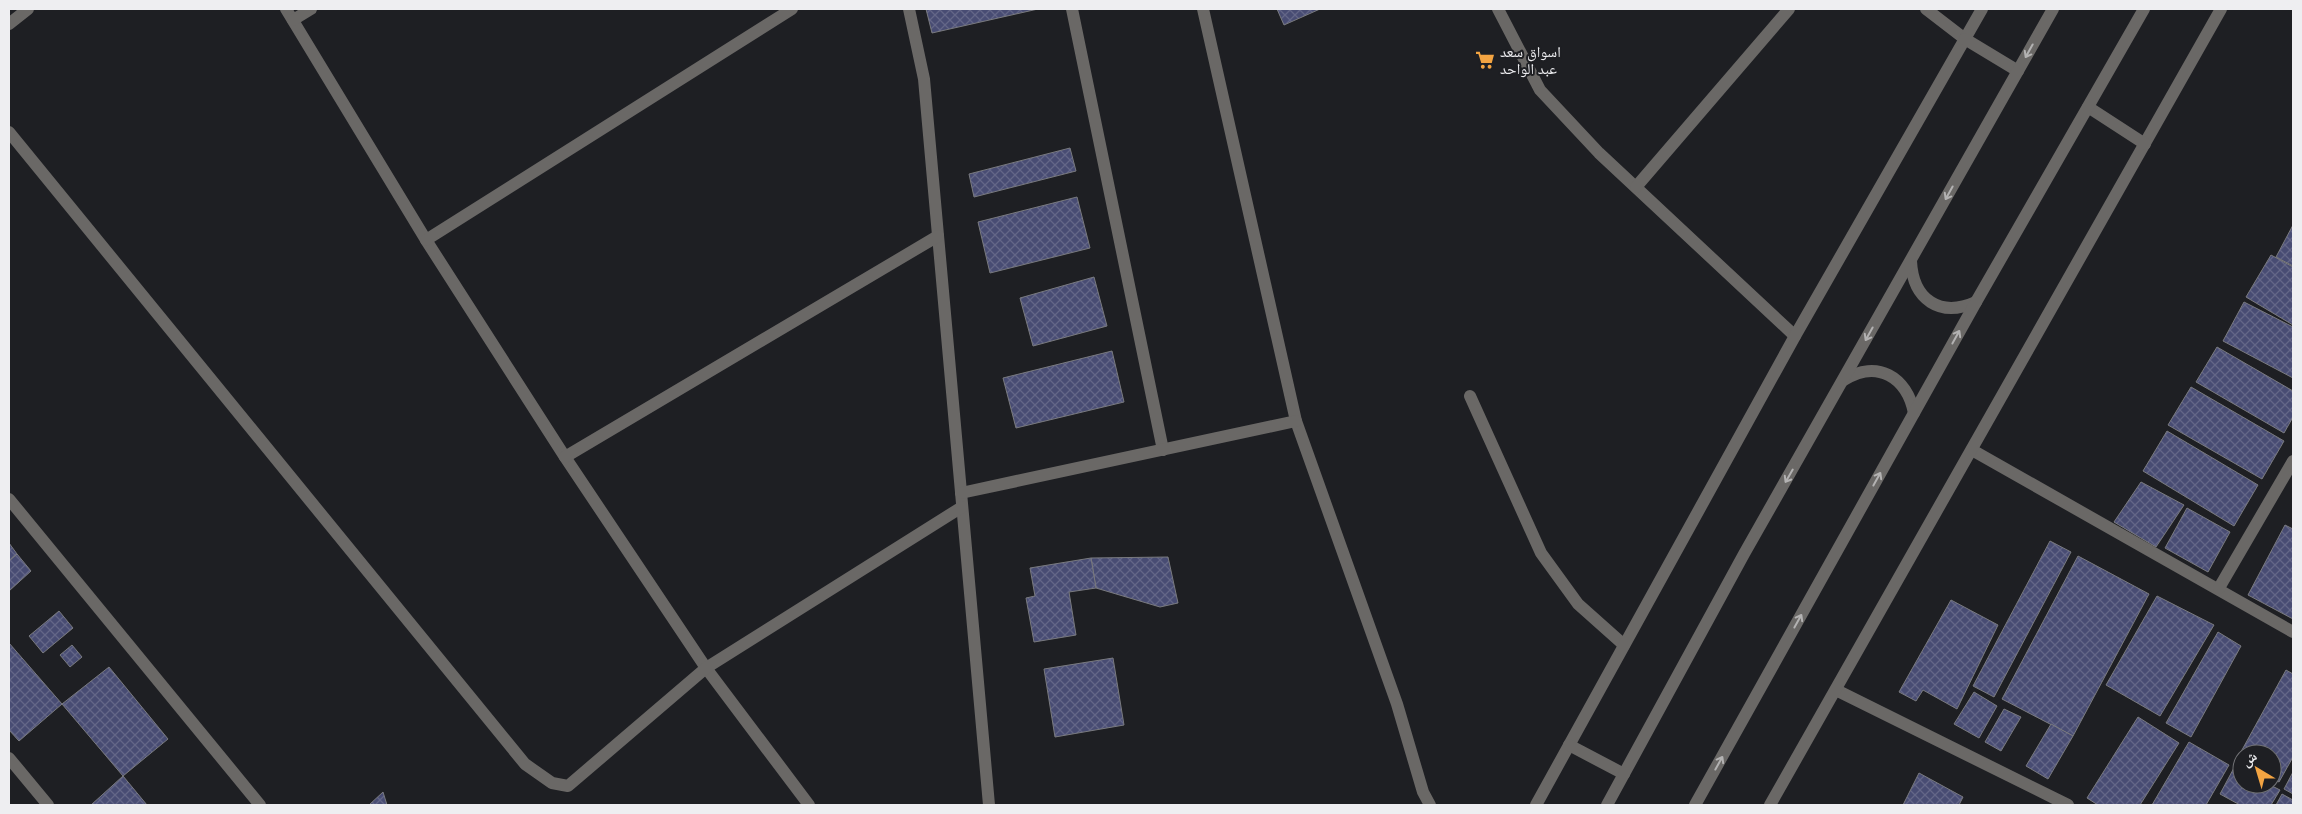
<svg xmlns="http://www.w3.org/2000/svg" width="2302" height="814" font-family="Lato,'Noto Naskh Arabic',sans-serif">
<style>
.building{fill:url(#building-cross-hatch);stroke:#797a7f}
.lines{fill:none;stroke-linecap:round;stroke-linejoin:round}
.minor{stroke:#6a6866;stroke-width:12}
.tertiary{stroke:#6a6866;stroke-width:12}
.oneway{stroke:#b3b2b2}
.labels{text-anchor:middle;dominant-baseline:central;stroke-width:4;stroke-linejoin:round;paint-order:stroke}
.poi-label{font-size:15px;fill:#eeeef1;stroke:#1e1f23;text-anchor:start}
</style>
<defs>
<pattern id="building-cross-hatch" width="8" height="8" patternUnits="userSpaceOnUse" patternTransform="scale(1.25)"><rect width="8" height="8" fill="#484c73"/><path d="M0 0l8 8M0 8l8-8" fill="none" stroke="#636687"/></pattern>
</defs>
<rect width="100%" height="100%" fill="#1e1f23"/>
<g class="building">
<path d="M 926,9 L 1038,9 L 932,33 Z"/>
<path d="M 1277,9 L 1320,9 L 1284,25 Z"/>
<path d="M 1070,148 L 1076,171 L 974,197 L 969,174 Z"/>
<path d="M 1077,197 L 1090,248 L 990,273 L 978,222 Z"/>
<path d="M 2293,225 L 2293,266 L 2276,257 Z"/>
<path d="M 2271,255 L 2293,267 L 2293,325 L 2246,297 Z"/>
<path d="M 1094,277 L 1107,326 L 1033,346 L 1020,298 Z"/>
<path d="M 2244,302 L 2293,327 L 2293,378 L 2223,341 Z"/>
<path d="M 2217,347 L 2293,391 L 2293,417 L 2284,433 L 2196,382 Z"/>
<path d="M 1112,351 L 1124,402 L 1016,428 L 1003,378 Z"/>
<path d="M 2191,387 L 2284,441 L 2262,479 L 2168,425 Z"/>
<path d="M 2167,431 L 2258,485 L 2234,526 L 2143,471 Z"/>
<path d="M 2141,482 L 2184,505 L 2156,547 L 2114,522 Z"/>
<path d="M 2187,508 L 2230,532 L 2208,572 L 2165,548 Z"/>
<path d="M 2285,525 L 2293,529 L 2293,619 L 2248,595 Z"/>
<path d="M 2050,541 L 2071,552 L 1994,697 L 1973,686 Z"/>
<path d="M 9,543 L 17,554 L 9,561 Z"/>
<path d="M 17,554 L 31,571 L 9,591 L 9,561 Z"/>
<path d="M 2078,556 L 2149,594 L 2073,736 L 2002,699 Z"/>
<path d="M 1168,557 L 1178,603 L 1160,607 L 1096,588 L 1091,558 Z"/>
<path d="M 1091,558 L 1096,588 L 1069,592 L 1076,635 L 1034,642 L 1026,598 L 1035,596 L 1030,568 Z"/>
<path d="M 2157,596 L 2214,625 L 2160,716 L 2106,685 Z"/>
<path d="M 1951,600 L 1998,625 L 1957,709 L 1923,690 L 1916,701 L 1899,692 Z"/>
<path d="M 59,611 L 73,628 L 43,653 L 29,636 Z"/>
<path d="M 2218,632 L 2241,646 L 2191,737 L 2166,723 Z"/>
<path d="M 9,643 L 62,704 L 19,741 L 9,730 Z"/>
<path d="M 72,645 L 82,657 L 70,667 L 60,655 Z"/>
<path d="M 1113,658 L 1124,725 L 1055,737 L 1044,669 Z"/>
<path d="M 109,667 L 168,739 L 123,776 L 62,704 Z"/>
<path d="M 2286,670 L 2293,674 L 2293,757 L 2279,782 L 2272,778 L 2272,754 L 2242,754 L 2242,762 L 2237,759 Z"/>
<path d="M 1974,692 L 1997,706 L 1979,738 L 1954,724 Z"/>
<path d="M 2004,709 L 2021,717 L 2001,751 L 1985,742 Z"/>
<path d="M 2138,717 L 2179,743 L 2140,805 L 2098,805 L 2087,798 Z"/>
<path d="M 2051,724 L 2073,736 L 2048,779 L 2026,766 Z"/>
<path d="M 2189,742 L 2229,765 L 2206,805 L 2152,805 Z"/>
<path d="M 2235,766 L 2242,769 L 2242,784 L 2268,784 L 2280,790 L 2271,805 L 2240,805 L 2220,794 Z"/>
<path d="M 2293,772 L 2293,794 L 2284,789 Z"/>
<path d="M 1919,773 L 1963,797 L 1959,805 L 1903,805 Z"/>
<path d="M 123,776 L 147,805 L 91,805 Z"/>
<path d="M 383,792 L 387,805 L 369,805 Z"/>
<path d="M 2282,794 L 2293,800 L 2293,805 L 2276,805 Z"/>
</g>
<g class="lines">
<g class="minor">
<path d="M 286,9 L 426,240 L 565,457 L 706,668 L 809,805"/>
<path d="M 909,9 L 924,79 L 989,805"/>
<path d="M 1072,9 L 1163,450"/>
<path d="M 1203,9 L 1296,421 L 1397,704 L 1423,792 L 1430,805"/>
<path d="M 1498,9 L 1540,90 L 1599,153 L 1795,336"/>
<path d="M 1926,9 L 1965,39"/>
<path d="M 293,20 L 311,9"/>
<path d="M 9,24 L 28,9"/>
<path d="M 9,132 L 525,764 L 552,783 L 568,786 L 706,668 L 962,507"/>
<path d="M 1636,187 L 1789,9"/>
<path d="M 426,240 L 792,9"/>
<path d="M 1470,396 L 1541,553 L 1578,604 L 1624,645"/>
<path d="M 1972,450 L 2293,632"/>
<path d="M 565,457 L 938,236"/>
<path d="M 961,493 L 1296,421"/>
<path d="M 9,499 L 260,805"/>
<path d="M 2219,588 L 2293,461"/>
<path d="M 1836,690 L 2068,805"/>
<path d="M 9,758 L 48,805"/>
<path d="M 1536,805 L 1795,336 L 1982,9"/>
<path d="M 1770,805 L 2221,9"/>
</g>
<g class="tertiary">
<path d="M 1965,39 L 2018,71"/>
<path d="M 2088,107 L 2145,144"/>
<path d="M 1911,261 C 1913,300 1940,318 1976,302"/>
<path d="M 1844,380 C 1877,359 1907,377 1914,413"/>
<path d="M 1569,745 L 1624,774"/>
<path d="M 1607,805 L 1744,554 L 2053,9"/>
<path d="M 1695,805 L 1976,302 L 2144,9"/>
</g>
</g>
<defs><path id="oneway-shaft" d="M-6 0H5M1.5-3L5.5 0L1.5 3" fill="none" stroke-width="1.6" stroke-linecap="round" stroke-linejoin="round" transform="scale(1.25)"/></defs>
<g class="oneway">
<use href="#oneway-shaft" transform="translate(2029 51) rotate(119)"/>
<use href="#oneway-shaft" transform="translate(1949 193) rotate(119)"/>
<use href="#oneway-shaft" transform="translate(1869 334) rotate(119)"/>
<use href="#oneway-shaft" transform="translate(1956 337) rotate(-61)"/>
<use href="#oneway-shaft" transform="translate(1789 476) rotate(120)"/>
<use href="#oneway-shaft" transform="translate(1877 479) rotate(-61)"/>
<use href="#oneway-shaft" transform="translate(1798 621) rotate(-61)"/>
<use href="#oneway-shaft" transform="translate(1719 763) rotate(-61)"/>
</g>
<defs>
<g id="supermarket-bare" transform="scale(1.5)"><path d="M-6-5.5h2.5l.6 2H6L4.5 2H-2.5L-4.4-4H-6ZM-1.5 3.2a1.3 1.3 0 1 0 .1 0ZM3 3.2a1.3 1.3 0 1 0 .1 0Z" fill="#f3a442" stroke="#1e1f23" stroke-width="2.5" paint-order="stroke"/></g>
</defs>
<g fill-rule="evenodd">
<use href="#supermarket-bare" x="1485" y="60"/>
</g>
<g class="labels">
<g class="poi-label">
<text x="1500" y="51">اسواق سعد<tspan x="1500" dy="17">عبد الواحد</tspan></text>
</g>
</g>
<rect width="2302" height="814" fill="none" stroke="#eeeef1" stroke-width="20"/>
<g transform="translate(2257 769) rotate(322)"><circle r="24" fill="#1e1f23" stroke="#717275"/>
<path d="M0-4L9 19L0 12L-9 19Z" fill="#f3a442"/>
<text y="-8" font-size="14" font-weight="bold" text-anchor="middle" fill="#eeeef1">ش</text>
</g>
</svg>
